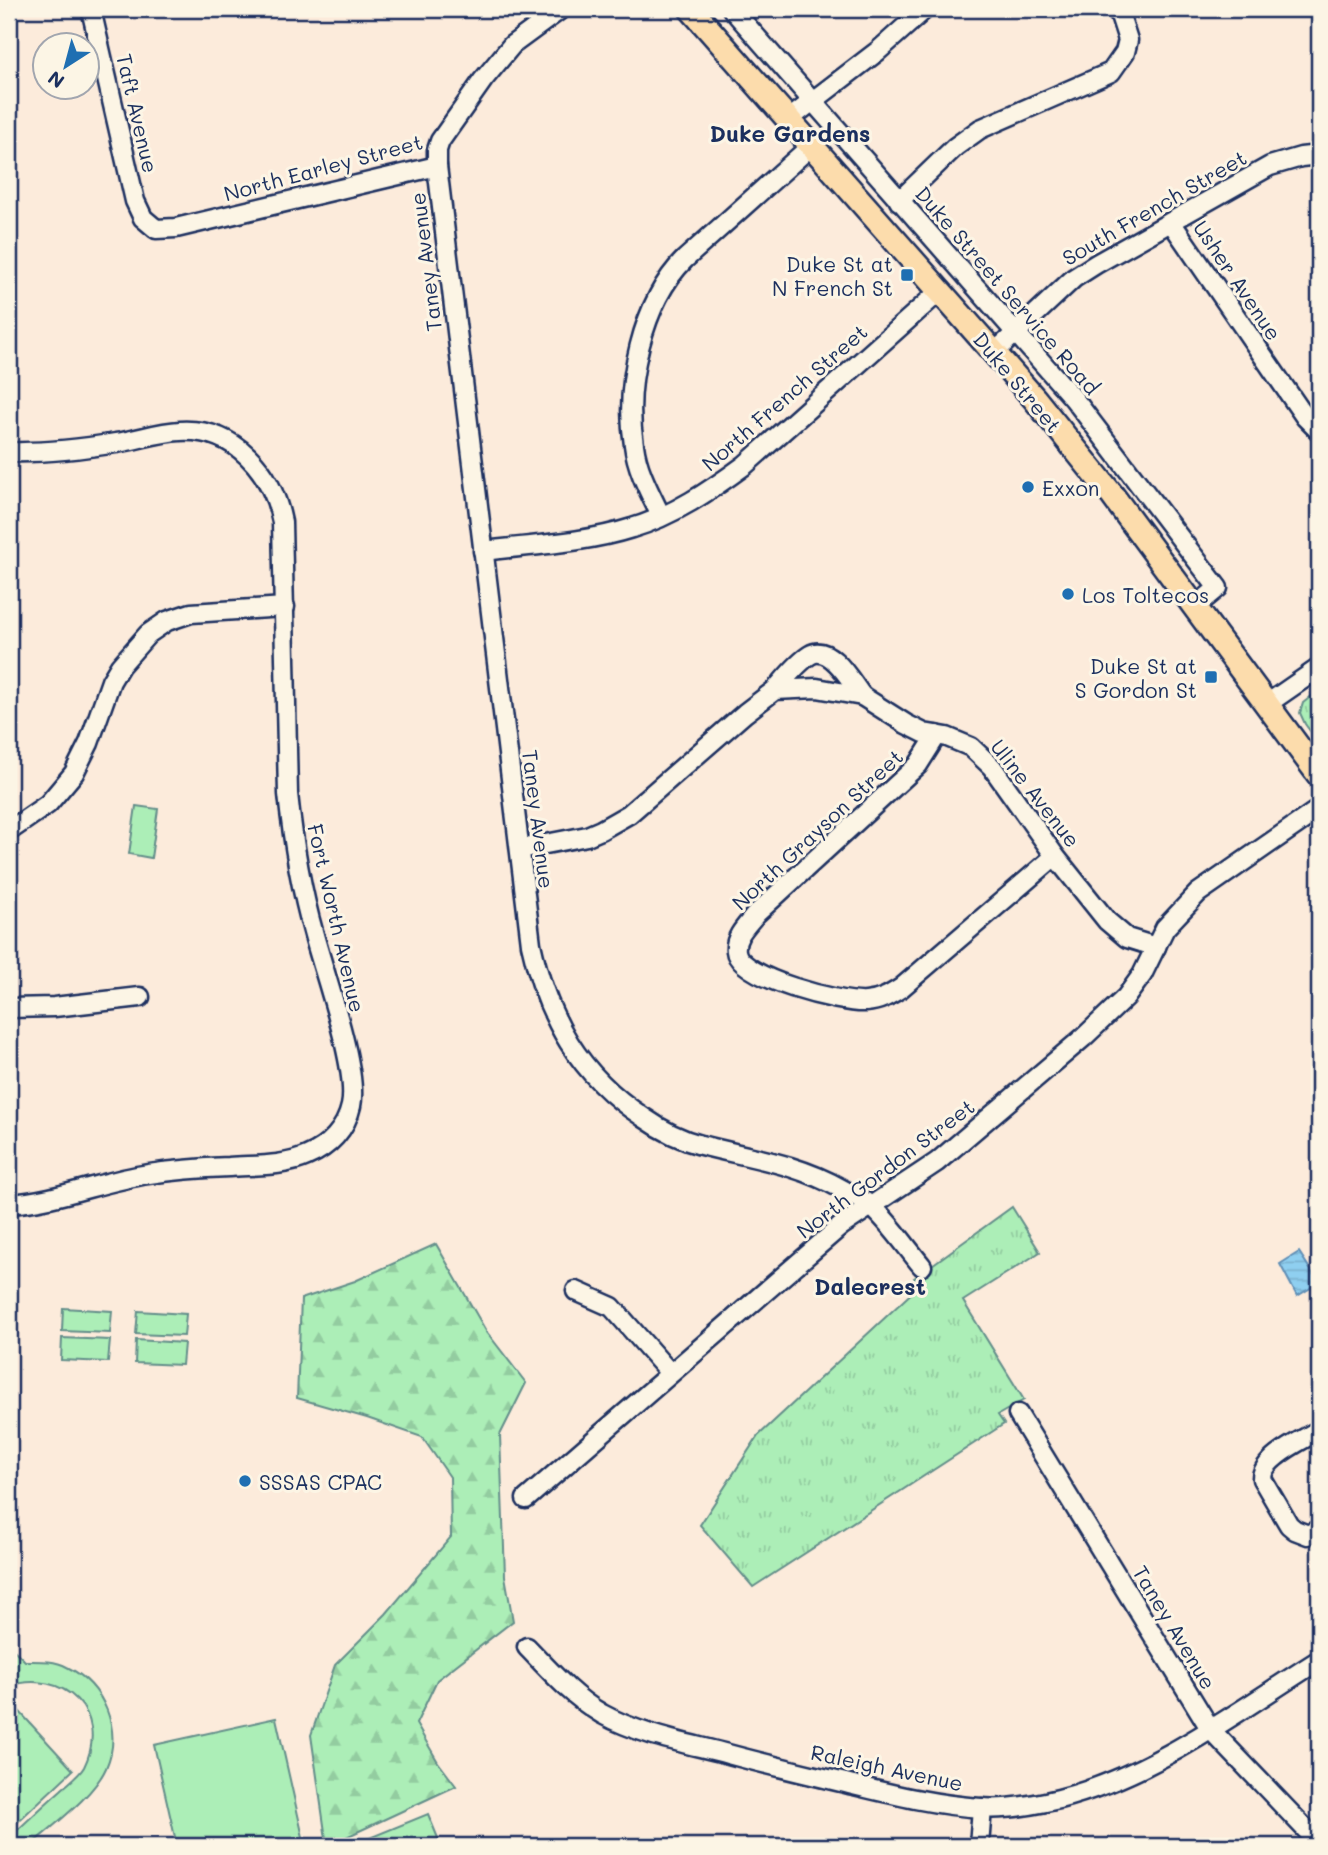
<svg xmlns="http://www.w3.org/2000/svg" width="1328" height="1855" font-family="Mali,sans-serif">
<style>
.grass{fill:url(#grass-tufts);stroke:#648e8a;stroke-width:2}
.forest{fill:url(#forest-firs);stroke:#648e8a;stroke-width:2}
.pitch{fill:#aceeb7;stroke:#648e8a;stroke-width:2}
.water{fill:url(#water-rules);stroke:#618fb6;stroke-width:2}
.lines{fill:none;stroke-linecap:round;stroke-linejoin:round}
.minor-casing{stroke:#1b2f5e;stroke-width:23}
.major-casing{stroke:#1b2f5e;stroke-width:28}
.minor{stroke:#fcf5e5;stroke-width:18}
.major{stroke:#fcdcac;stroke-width:23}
.poi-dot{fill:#1f6fb2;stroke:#fcf5e5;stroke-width:2.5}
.labels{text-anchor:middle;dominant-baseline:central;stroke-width:6;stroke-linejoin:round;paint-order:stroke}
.street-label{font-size:21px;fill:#1b2f5e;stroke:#fcf5e5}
.poi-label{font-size:21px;fill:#1b2f5e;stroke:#fcf5e5;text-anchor:start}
.neighbourhood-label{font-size:23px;font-weight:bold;fill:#1b2f5e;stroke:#fcf5e5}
</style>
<defs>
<pattern id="grass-tufts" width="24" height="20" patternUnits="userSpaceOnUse" patternTransform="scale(1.75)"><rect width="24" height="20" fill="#aceeb7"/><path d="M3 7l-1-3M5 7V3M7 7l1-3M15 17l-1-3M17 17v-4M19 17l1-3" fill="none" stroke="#93cca0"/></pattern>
<pattern id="forest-firs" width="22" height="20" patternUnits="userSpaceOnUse" patternTransform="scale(1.75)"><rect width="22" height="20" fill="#aceeb7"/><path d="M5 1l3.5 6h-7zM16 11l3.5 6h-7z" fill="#93cca0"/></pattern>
<pattern id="water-rules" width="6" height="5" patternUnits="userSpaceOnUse" patternTransform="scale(1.75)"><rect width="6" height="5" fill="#8fcff0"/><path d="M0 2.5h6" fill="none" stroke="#7bb2d0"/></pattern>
</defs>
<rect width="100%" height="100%" fill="#fcebdb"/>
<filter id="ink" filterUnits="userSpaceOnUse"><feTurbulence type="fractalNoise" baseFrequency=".0143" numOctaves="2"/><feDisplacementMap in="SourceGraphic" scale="14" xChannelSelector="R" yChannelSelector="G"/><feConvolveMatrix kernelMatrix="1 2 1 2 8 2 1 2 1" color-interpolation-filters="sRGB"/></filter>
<g filter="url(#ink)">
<g class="grass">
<path d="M 1319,690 L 1319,743 L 1305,724 L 1300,713 L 1303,703 Z"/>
<path d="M 1012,1207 L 1040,1252 L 963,1301 L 1024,1400 L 998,1415 L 1004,1424 L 753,1587 L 700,1525 L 758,1436 L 918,1287 L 914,1278 Z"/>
</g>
<path class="forest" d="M 436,1244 L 486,1331 L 526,1383 L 500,1435 L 505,1576 L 513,1621 L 437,1680 L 416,1724 L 438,1762 L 456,1786 L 327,1846 L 311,1735 L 335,1665 L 386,1614 L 451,1537 L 450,1477 L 422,1437 L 367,1418 L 297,1398 L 301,1299 L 355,1281 Z"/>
<g class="pitch">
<path d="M 136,806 L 158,809 L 151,858 L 129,854 Z"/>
<path d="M 63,1308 L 112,1311 L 110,1333 L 62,1331 Z"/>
<path d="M 138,1311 L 186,1314 L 184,1336 L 136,1334 Z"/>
<path d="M 62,1338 L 110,1340 L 108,1362 L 61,1360 Z"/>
<path d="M 136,1340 L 184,1343 L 182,1365 L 135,1363 Z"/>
<path d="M 15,1651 L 25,1661 C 39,1661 54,1660 67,1667 C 104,1685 123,1730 106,1768 C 93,1797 53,1825 30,1846 L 9,1846 L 9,1838 C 26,1822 43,1806 61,1790 C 68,1783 79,1776 84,1767 C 111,1713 63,1668 9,1686 L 9,1657 Z"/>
<path d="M 9,1700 L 73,1770 L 9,1830 Z"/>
<path d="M 276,1718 L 305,1846 L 177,1846 L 154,1745 Z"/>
<path d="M 428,1814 L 440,1843 L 431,1846 L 364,1846 L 362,1841 Z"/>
</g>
<path class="water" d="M 1299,1252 L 1319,1283 L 1297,1296 L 1280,1264 Z"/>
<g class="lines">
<g class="minor-casing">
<g id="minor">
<path d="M 91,9 L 135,201 L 143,218 L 156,229 L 176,228 L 437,166"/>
<path d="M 561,9 L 512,45 L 483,80 L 440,141 L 437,150 L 437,166 L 531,944 C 547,1018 579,1075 643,1117 C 660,1129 681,1140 701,1145 C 751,1158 796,1163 842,1189 C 851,1194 862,1199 870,1205 C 887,1219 907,1248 922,1266"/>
<path d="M 732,9 L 1074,399 L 1218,588 L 1195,607"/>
<path d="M 788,120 L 878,51 L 925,9"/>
<path d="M 899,201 L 955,147 L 980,129 L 1111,72 L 1125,52 L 1128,40 L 1118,9"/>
<path d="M 1171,222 L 1305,417 L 1319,431"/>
<path d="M 995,352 L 1074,278 L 1096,264 L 1270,166 L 1301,157 L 1319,155"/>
<path d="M 9,452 C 45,453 80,449 116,443 C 137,440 158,432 180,431 C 235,428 272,471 282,522 L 288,794 C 293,842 301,889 314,935 C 324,973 359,1071 351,1106 C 346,1129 329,1147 307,1156 C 283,1167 254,1165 229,1167 C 202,1168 175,1170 149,1174 C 102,1181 57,1201 9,1204"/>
<path d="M 661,516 C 650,493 637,470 634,445 C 624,386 642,302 685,259 L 811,146"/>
<path d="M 483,551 C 532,545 585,543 632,528 C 673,516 711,490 745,465 L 940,291"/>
<path d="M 775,690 C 785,679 797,663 810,655 C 830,643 852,683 862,696"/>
<path d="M 1267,704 L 1319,668"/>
<path d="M 937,735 L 918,765 L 756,914 C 747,925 734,937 736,951 C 738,978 843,1004 866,1002 C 880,1001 890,995 901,988 L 1055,856"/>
<path d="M 9,831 L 48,804 L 74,773 L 89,743 L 111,681 L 120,666 L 148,634 L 167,621 L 191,613 L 285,607"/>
<path d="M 520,849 L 587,836 L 601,830 L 629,814 L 745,713 L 775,690 L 817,688 L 862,696 L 906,724 L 924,733 L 947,737 L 971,747 L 992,767 L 1055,856 L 1107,921 L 1127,938 L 1156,947"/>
<path d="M 9,1008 L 54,1007 L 140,997"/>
<path d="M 576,1291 L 612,1307 L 670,1373"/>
<path d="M 1018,1414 L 1211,1730 L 1319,1843"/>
<path d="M 1319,1430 C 1303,1440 1261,1458 1262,1479 L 1289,1525 L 1295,1530 L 1308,1535 L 1319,1529"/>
<path d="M 526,1499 L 841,1226 L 937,1162 L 1084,1037 L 1126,997 L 1142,975 L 1165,928 L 1198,893 L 1319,809"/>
<path d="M 527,1647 C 551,1672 573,1697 602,1714 C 640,1735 686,1743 728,1754 C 765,1764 803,1773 841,1782 C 887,1793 933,1805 981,1808 C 1007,1810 1034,1805 1059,1799 C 1156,1774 1236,1712 1319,1660"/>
<path d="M 979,1846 L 982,1808"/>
</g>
</g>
<g class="major-casing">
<path id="major" d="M 691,9 L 1034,398 L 1112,495 L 1319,775"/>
</g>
<use href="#minor" class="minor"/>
<use href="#major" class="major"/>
</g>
</g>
<g class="poi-dot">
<rect x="900" y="268" width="14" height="14" rx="3.5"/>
<circle cx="1028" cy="487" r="7"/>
<circle cx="1068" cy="594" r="7"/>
<rect x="1204" y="670" width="14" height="14" rx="3.5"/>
<circle cx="245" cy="1481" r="7"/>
</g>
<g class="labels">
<g class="street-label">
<text transform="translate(138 113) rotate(77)">Taft Avenue</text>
<text transform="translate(323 167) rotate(-15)">North Earley Street</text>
<text transform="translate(1154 207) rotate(-30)">South French Street</text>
<text transform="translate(425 262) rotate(-97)">Taney Avenue</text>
<text transform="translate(1238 280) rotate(56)">Usher Avenue</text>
<text transform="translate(1008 290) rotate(49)">Duke Street Service Road</text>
<text transform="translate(1018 382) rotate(50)">Duke Street</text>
<text transform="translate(784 397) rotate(-41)">North French Street</text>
<text transform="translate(1036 793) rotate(52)">Uline Avenue</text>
<text transform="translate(539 819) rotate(83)">Taney Avenue</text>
<text transform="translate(817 829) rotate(-43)">North Grayson Street</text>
<text transform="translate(337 918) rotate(77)">Fort Worth Avenue</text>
<text transform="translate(885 1168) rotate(-37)">North Gordon Street</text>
<text transform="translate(1175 1627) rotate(59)">Taney Avenue</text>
<text transform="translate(887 1767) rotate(12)">Raleigh Avenue</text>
</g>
<g class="poi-label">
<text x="893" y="263" text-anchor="end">Duke St at<tspan x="893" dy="24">N French St</tspan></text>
<text x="1042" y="487">Exxon</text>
<text x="1082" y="594">Los Toltecos</text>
<text x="1197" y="665" text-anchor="end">Duke St at<tspan x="1197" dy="24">S Gordon St</tspan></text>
<text x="259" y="1481">SSSAS CPAC</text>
</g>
<g class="neighbourhood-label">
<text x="790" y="133">Duke Gardens</text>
<text x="870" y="1286">Dalecrest</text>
</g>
</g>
<rect width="1328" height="1855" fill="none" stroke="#fcf5e5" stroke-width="35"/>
<rect x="18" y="18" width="1293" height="1820" fill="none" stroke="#1b2f5e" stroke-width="2.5" filter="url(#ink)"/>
<g transform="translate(66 66) rotate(216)"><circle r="33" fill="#fcf5e5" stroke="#a2a6af" stroke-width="2"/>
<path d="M0-5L12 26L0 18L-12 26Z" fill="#1f6fb2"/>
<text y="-10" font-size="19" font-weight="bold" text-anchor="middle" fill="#1b2f5e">N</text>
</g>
</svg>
